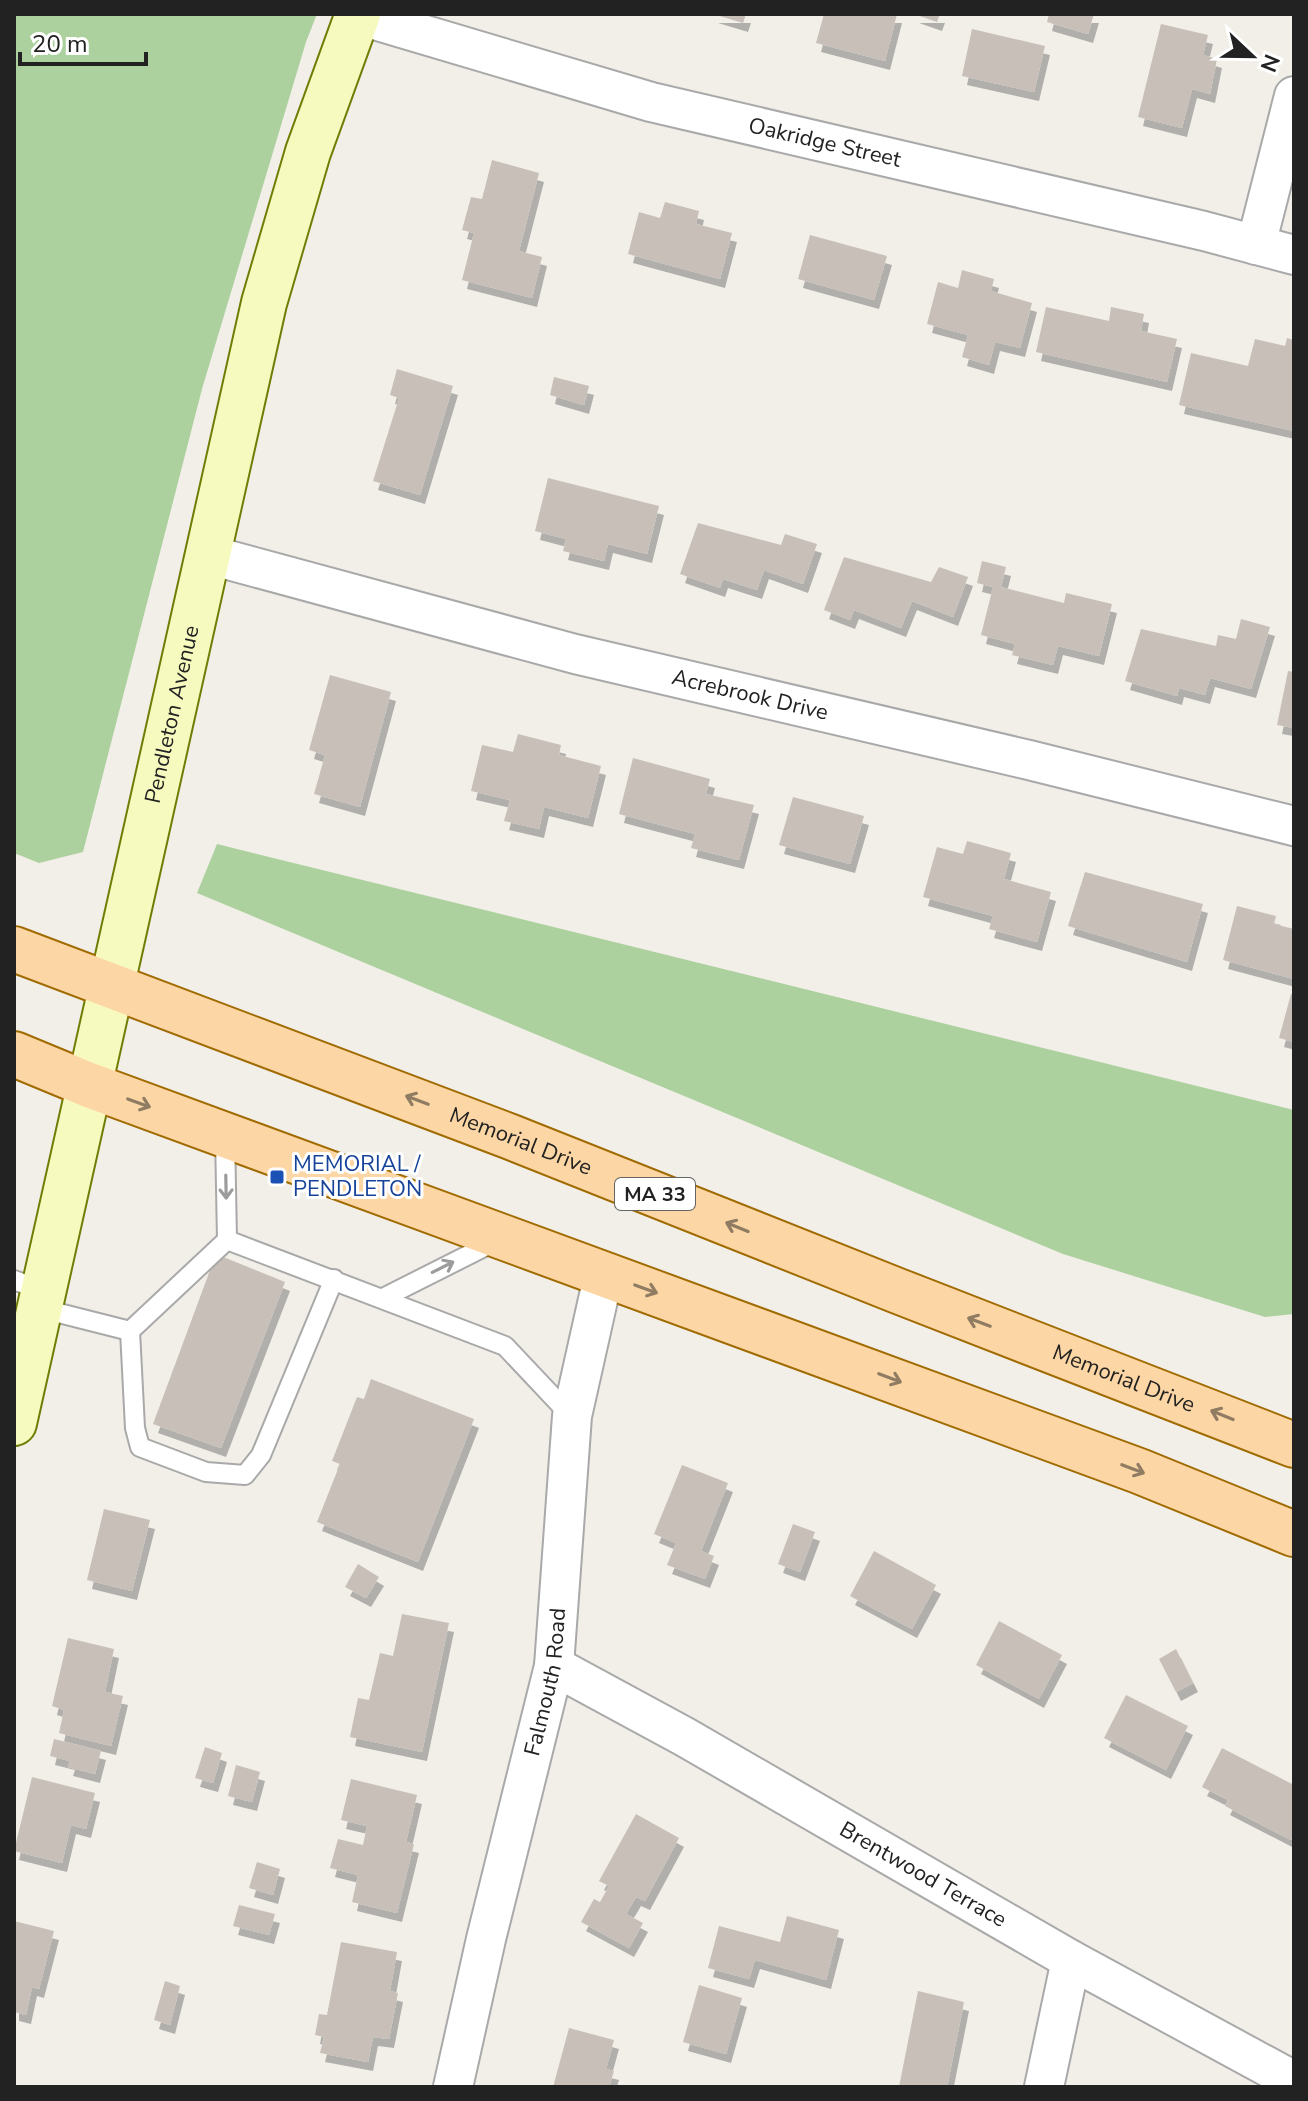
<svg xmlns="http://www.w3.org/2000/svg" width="1308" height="2101" font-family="'Nunito Sans',sans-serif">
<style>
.forest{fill:#add19e}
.building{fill:#c7bfb8;filter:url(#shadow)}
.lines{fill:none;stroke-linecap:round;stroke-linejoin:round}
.lane-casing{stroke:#a9a9a9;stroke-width:22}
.street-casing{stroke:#a9a9a9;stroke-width:42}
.secondary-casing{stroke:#707d05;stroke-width:48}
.primary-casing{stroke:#a06b00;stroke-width:48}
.lane{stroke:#fff;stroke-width:18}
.street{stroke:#fff;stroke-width:38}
.secondary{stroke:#f7fabf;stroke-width:44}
.primary{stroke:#fcd6a4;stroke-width:44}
.oneway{stroke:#8f7c63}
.oneway2{stroke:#9c9c9c}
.transit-dot{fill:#1a4fb4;stroke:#fff;stroke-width:3}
.labels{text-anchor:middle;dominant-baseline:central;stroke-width:6;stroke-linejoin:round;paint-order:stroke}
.shield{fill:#fff;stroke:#646464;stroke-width:2}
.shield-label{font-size:20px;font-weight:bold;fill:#222}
.street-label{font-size:22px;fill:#222;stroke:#fff}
.transit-label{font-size:22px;fill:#164399;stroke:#fff;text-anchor:start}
</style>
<defs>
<filter id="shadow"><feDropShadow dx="5" dy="9" stdDeviation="0" flood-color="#0004"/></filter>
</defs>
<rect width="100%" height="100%" fill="#f2efe9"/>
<g class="forest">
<path d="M 14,14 L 317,14 L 306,42 L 202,389 L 83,852 L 39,863 L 14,853 Z"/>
<path d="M 217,844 L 1294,1110 L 1294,1314 L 1265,1317 L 1063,1254 L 197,893 Z"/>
</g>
<g class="building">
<path d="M 713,14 L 746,14 L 743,23 Z"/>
<path d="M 824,14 L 897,14 L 885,61 L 816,43 Z"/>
<path d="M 914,14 L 940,14 L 937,22 Z"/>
<path d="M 1049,14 L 1094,14 L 1088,34 L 1047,22 Z"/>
<path d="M 1161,24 L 1208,35 L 1203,55 L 1217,59 L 1210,94 L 1192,89 L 1182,128 L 1138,117 Z"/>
<path d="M 972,29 L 1045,46 L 1034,92 L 962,76 Z"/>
<path d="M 492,160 L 539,173 L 519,251 L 542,257 L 532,298 L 462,280 L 474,233 L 462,230 L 471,197 L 482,199 Z"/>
<path d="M 665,202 L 699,211 L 696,224 L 732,233 L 720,279 L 628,254 L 639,212 L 660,218 Z"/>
<path d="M 810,235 L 887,256 L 874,300 L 798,279 Z"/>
<path d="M 962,270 L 994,279 L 991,291 L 1032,303 L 1020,348 L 995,342 L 989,365 L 962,357 L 968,335 L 927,324 L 938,282 L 958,288 Z"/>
<path d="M 1046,307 L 1109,321 L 1111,307 L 1144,314 L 1141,331 L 1177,339 L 1167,382 L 1036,352 Z"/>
<path d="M 1287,338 L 1294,340 L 1294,431 L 1179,405 L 1191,353 L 1248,366 L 1255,339 L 1285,346 Z"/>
<path d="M 397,369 L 453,386 L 420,495 L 373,481 L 399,398 L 390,395 Z"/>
<path d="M 554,377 L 589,386 L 584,405 L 550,395 Z"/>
<path d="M 548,478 L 659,506 L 647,554 L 608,544 L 604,561 L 563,551 L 566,539 L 535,531 Z"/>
<path d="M 698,523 L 781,545 L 785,534 L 817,544 L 803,584 L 764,570 L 757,590 L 723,579 L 720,588 L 680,574 Z"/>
<path d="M 844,557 L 931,582 L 939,567 L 968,577 L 953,617 L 912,601 L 901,628 L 854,610 L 850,620 L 824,610 Z"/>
<path d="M 982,561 L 1006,567 L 1001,587 L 1064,603 L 1066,593 L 1112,604 L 1099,656 L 1058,646 L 1053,665 L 1012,655 L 1015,644 L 981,635 L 993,587 L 977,583 Z"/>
<path d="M 1241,619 L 1270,627 L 1251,689 L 1210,678 L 1205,695 L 1179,688 L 1177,696 L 1125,681 L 1141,629 L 1216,646 L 1218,635 L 1236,639 Z"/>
<path d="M 1288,671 L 1294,672 L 1294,728 L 1277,725 Z"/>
<path d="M 330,675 L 391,692 L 360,807 L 314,794 L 325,755 L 309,750 Z"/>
<path d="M 518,734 L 561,745 L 559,755 L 601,766 L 588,818 L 544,807 L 539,829 L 504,821 L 510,800 L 471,791 L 482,745 L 513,752 Z"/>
<path d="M 633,758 L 710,779 L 706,794 L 754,805 L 739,860 L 691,848 L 695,834 L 619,814 Z"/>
<path d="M 793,797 L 864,816 L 850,864 L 779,845 Z"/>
<path d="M 967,841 L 1011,853 L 1004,879 L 1051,892 L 1037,942 L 989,929 L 993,916 L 923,897 L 937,847 L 963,854 Z"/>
<path d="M 1085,872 L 1203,904 L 1187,962 L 1068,926 Z"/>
<path d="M 1237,906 L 1276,916 L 1274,924 L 1294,929 L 1294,979 L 1223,960 Z"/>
<path d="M 1291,994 L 1294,995 L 1294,1042 L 1279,1038 Z"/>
<path d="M 216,1254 L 285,1282 L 221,1448 L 153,1424 Z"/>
<path d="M 371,1379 L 474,1419 L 418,1562 L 317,1522 L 340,1464 L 332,1461 L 357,1397 L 364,1399 Z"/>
<path d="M 682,1465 L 728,1483 L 701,1551 L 714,1556 L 705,1579 L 667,1565 L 676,1543 L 654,1534 Z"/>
<path d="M 104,1509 L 150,1520 L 132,1591 L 87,1580 Z"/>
<path d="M 793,1524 L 815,1532 L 800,1572 L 778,1564 Z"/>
<path d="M 874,1551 L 936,1585 L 912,1629 L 850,1596 Z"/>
<path d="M 358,1564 L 379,1577 L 366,1598 L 345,1587 Z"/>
<path d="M 402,1614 L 449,1623 L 422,1752 L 350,1737 L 358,1698 L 369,1700 L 380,1653 L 393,1656 Z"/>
<path d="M 999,1621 L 1062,1655 L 1039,1699 L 976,1665 Z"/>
<path d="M 68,1638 L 114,1649 L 105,1692 L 123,1696 L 111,1746 L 59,1733 L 64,1710 L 52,1706 Z"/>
<path d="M 1176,1649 L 1193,1683 L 1176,1692 L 1159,1659 Z"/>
<path d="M 1126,1695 L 1188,1726 L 1166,1770 L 1104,1738 Z"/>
<path d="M 54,1739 L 101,1751 L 95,1774 L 68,1767 L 70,1761 L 50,1756 Z"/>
<path d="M 205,1747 L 222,1753 L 213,1783 L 195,1778 Z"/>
<path d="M 1222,1748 L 1294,1785 L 1294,1835 L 1291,1840 L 1225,1806 L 1228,1800 L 1202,1787 Z"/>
<path d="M 236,1765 L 260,1772 L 252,1802 L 228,1796 Z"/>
<path d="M 32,1777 L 95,1793 L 86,1829 L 71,1825 L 62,1863 L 14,1851 Z"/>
<path d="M 351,1779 L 417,1795 L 406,1842 L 414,1844 L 397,1913 L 352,1902 L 358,1875 L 330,1868 L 338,1839 L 363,1845 L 367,1826 L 341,1820 Z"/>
<path d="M 636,1814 L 679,1838 L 645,1901 L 636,1897 L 626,1914 L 643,1923 L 629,1948 L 581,1922 L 594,1899 L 600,1902 L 609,1886 L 599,1881 Z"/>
<path d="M 257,1862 L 280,1869 L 273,1895 L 249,1888 Z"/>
<path d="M 239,1905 L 275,1914 L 269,1935 L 233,1926 Z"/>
<path d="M 787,1916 L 839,1930 L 826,1980 L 755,1960 L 749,1979 L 708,1968 L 719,1926 L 780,1942 Z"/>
<path d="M 14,1921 L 54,1931 L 39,1989 L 32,1987 L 26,2015 L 14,2012 Z"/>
<path d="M 341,1942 L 397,1952 L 390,1991 L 398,1993 L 389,2039 L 373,2037 L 368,2062 L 320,2053 L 324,2037 L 315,2035 L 319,2014 L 327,2015 Z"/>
<path d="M 165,1981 L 180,1986 L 170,2025 L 154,2020 Z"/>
<path d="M 699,1985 L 742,1998 L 726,2054 L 683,2042 Z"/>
<path d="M 918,1991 L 964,2002 L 947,2087 L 899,2087 Z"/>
<path d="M 569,2028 L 614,2040 L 606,2069 L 614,2071 L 609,2087 L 553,2087 Z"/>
</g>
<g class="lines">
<g class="lane-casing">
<g id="lane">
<path d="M 225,1135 L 227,1240"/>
<path d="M 14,1280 L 43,1291"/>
<path d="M 383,1298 L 498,1240"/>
<path d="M 39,1308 L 130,1331 L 227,1240 L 505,1346 L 571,1416"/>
<path d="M 130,1331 L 135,1428 L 140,1447 L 206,1472 L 245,1475 L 261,1455 L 334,1279"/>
</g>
</g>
<g class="street-casing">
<g id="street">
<path id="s1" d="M 358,15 L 651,102 L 1204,231 L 1294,255"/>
<path d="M 1256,245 L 1294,96"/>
<path id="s2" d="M 210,555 L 575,654 L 1029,760 L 1294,826"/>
<path id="s3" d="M 554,1666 L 685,1737 L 1071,1960 L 1294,2081"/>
<path id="s4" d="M 453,2087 L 486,1939 L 554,1666 L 572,1416 L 604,1273"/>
<path d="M 1044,2087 L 1071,1960"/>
</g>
</g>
<g class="secondary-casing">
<g id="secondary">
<path id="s5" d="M 14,1423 L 264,303 L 308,152 L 358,14"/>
</g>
</g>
<g class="primary-casing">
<g id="primary">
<path id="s6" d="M 14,949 L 511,1137 L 898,1291 L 1294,1445"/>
<path d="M 14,1054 L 89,1085 L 1139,1471 L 1294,1534"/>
</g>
</g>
<use href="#lane" class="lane"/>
<use href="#street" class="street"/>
<use href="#secondary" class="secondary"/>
<use href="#primary" class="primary"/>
</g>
<defs><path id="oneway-shaft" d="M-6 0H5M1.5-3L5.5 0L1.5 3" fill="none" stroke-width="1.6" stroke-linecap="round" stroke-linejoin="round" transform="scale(2)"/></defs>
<g class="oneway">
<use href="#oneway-shaft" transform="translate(417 1100) rotate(-159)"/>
<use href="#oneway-shaft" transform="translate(139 1103) rotate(20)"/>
<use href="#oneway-shaft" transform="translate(737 1227) rotate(-158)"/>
<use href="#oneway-shaft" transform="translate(646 1289) rotate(20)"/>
<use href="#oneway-shaft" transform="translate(979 1322) rotate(-159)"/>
<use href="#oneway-shaft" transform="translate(890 1378) rotate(21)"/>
<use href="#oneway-shaft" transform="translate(1222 1415) rotate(-158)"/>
<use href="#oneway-shaft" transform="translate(1133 1469) rotate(21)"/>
</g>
<g class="oneway2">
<use href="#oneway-shaft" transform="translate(226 1187) rotate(89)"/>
<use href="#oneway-shaft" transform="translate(443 1267) rotate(-27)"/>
</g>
<rect class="transit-dot" x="269" y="1169" width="16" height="16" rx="4"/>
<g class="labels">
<rect class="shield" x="615" y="1178" width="80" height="32" rx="6"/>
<g class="shield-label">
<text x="655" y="1194">MA 33</text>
</g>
<g class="street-label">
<text stroke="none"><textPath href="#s1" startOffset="484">Oakridge Street</textPath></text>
<text stroke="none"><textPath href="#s2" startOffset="558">Acrebrook Drive</textPath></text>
<text stroke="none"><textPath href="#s5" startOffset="726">Pendleton Avenue</textPath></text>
<text stroke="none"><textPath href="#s6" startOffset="542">Memorial Drive</textPath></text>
<text stroke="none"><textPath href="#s6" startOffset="1190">Memorial Drive</textPath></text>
<text stroke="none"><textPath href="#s4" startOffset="416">Falmouth Road</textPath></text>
<text stroke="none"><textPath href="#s3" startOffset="424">Brentwood Terrace</textPath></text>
</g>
<g class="transit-label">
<text x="293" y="1164">MEMORIAL /<tspan x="293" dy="25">PENDLETON</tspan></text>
</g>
</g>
<rect width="1308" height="2101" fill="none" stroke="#222222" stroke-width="32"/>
<g transform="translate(1252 56) rotate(112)" stroke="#ffffff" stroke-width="6" paint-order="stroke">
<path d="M0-6L14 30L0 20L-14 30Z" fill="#222222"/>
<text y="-12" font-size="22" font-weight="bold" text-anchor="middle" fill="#222222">N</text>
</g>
<path d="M20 52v12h126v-12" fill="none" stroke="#222222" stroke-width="4"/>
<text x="32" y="52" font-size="24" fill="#222222" stroke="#ffffff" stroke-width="6" paint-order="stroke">20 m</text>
</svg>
